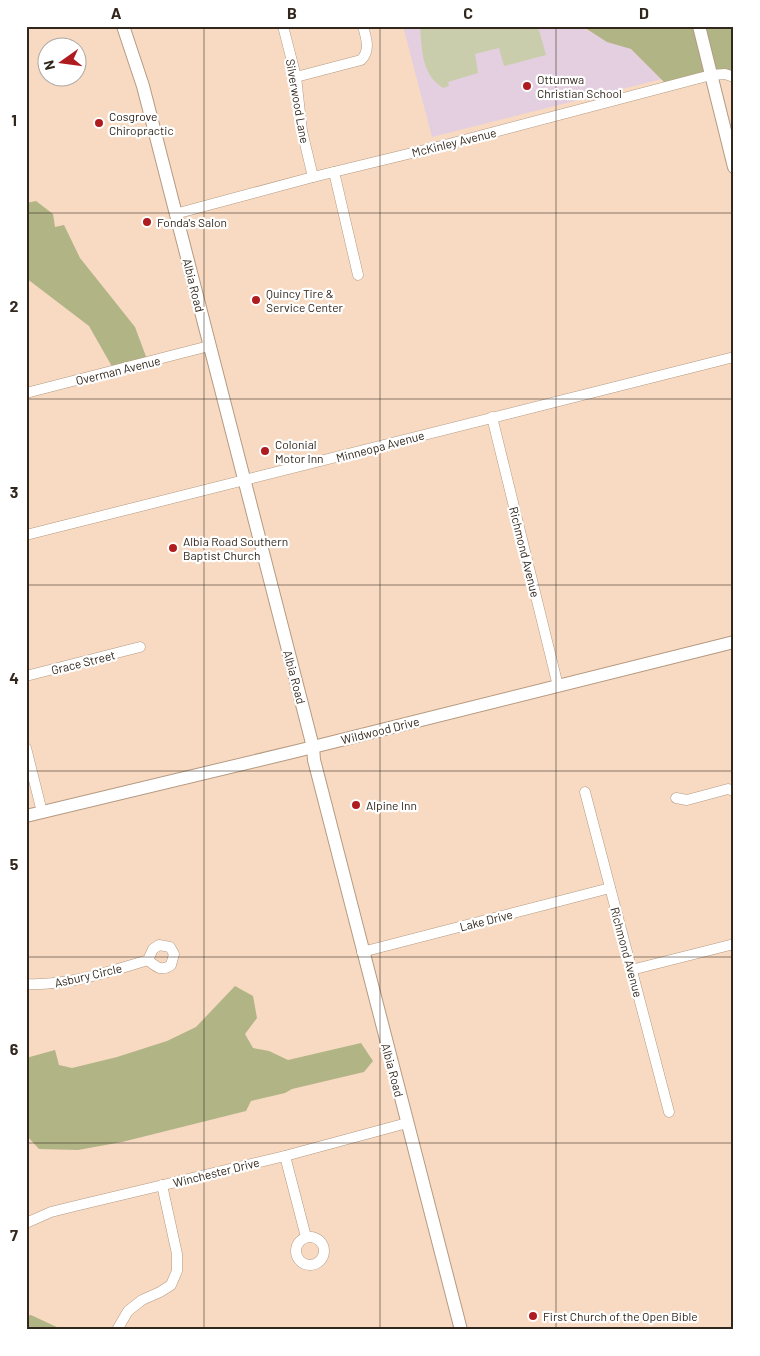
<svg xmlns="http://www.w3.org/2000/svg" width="760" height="1356" font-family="Barlow,sans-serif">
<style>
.education{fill:#e3cfdf}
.green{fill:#cacdab}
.forest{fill:#b1b485}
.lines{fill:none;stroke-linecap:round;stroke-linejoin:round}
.minor-casing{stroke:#b59a82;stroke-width:11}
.tertiary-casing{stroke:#b59a82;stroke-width:14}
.minor{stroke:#fff;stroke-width:10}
.tertiary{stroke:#fff;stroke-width:12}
.grid{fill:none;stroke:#32271d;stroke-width:1;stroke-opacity:0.55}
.poi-dot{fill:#ae1c20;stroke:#fff;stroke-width:2}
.labels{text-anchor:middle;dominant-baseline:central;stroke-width:4.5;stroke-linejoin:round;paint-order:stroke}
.poi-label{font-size:12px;fill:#32271d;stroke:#fff;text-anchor:start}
.street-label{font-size:12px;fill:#32271d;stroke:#fff}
.neatline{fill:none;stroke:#32271d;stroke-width:2}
.grid-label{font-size:16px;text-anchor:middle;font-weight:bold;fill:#32271d}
</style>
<rect width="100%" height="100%" fill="#f7dac1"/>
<path class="education" d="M 403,26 L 582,26 L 584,29 L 631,49 L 662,79 L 432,137 Z"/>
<path class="green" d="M 420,26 L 532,26 L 539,30 L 546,55 L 504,66 L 499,48 L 475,54 L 478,73 L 448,82 L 449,86 L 443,88 C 421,74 422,49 420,26 Z"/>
<g class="forest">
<path d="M 582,26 L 734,26 L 734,77 L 668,86 L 631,49 L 607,42 Z"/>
<path d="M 36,201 L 53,214 L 55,227 L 64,225 L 80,258 L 135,327 L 148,362 L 114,370 L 89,326 L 26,278 L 26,203 Z"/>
<path d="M 235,986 L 253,996 L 257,1018 L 245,1034 L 253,1048 L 269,1051 L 288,1060 L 361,1043 L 373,1061 L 364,1072 L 292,1089 L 285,1093 L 251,1101 L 246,1111 L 122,1142 L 78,1150 L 39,1149 L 27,1136 L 26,1058 L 55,1050 L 59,1065 L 72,1068 L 117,1057 L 167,1041 L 196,1027 Z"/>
<path d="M 31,1315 L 63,1330 L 26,1330 L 26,1316 Z"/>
</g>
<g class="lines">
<g class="minor-casing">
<g id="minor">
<path d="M 283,26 L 296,77 L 302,131 L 313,177"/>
<path d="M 296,77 L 361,60 C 371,50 366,38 363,26"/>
<path d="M 334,172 L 358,275"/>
<path d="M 175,214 L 313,177 L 445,145 L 711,75 L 725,74 L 734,77"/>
<path d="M 26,393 L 209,346"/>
<path d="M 492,417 L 558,686"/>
<path d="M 26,535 L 734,357"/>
<path d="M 26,676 L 140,647"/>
<path d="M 26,748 L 42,812"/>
<path d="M 585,792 L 669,1112"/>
<path d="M 676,798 L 687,800 L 728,789 L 734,791"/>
<path d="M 159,945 L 170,947 L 174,954 L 171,965 C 162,972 156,967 148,960 L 153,949 Z"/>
<path d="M 362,952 L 610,888"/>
<path d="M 631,970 L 734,944"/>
<path d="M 26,984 C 67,986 109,972 148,960"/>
<path d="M 285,1156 L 306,1237"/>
<path d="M 26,1223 L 51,1212 L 71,1207 L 285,1156 L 407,1123"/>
<circle cx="310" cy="1251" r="14"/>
<path d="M 117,1330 L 128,1311 L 142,1300 L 160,1292 L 171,1285 L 177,1271 L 177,1254 L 162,1185"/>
</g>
</g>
<g class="tertiary-casing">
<g id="tertiary">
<path d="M 123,26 L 143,86 L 313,747 L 314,760 L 461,1330"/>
<path d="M 699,26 L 734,167"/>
<path d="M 26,816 L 297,751 L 734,642"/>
</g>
</g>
<use href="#minor" class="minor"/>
<use href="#tertiary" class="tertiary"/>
</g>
<path class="grid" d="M 204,26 L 204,1330M 380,26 L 380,1330M 556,26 L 556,1330M 26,213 L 734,213M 26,399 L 734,399M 26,585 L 734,585M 26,771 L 734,771M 26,957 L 734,957M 26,1143 L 734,1143"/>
<g class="poi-dot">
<circle cx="527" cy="86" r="5"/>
<circle cx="99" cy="123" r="5"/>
<circle cx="147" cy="222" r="5"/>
<circle cx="256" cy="300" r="5"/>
<circle cx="265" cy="451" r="5"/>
<circle cx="173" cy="548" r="5"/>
<circle cx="356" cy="805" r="5"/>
<circle cx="533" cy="1316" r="5"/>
</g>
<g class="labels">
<g class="poi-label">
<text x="537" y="79">Ottumwa<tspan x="537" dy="14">Christian School</tspan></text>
<text x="109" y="116">Cosgrove<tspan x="109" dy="14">Chiropractic</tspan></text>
<text x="157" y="222">Fonda's Salon</text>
<text x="266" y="293">Quincy Tire &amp;<tspan x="266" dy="14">Service Center</tspan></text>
<text x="275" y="444">Colonial<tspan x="275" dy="14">Motor Inn</tspan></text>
<text x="183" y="541">Albia Road Southern<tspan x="183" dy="14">Baptist Church</tspan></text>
<text x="366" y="805">Alpine Inn</text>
<text x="543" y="1316">First Church of the Open Bible</text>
</g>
<g class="street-label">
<text transform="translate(298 101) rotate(80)">Silverwood Lane</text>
<text transform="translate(454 142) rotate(-14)">McKinley Avenue</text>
<text transform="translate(194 285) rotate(76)">Albia Road</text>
<text transform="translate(118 370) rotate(-14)">Overman Avenue</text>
<text transform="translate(380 446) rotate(-15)">Minneopa Avenue</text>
<text transform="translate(525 552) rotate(76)">Richmond Avenue</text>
<text transform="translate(83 662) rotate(-14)">Grace Street</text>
<text transform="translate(295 677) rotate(75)">Albia Road</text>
<text transform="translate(380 730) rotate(-14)">Wildwood Drive</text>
<text transform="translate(486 920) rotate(-14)">Lake Drive</text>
<text transform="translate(627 952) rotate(75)">Richmond Avenue</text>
<text transform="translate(88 975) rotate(-13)">Asbury Circle</text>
<text transform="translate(393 1070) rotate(75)">Albia Road</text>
<text transform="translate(216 1172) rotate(-14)">Winchester Drive</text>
</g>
</g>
<rect width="760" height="1356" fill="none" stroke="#ffffff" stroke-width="55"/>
<g transform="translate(62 62) rotate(256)"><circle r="24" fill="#ffffff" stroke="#ada9a5"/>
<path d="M0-4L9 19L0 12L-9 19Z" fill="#ae1c20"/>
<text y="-8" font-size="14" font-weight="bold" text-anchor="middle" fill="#32271d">N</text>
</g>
<rect x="28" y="28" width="704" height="1300" class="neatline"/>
<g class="grid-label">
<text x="116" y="19">A</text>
<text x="292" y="19">B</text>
<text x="468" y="19">C</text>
<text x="644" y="19">D</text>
<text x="14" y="126">1</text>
<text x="14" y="312">2</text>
<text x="14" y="498">3</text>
<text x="14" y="684">4</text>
<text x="14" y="870">5</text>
<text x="14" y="1055">6</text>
<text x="14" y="1241">7</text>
</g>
</svg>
